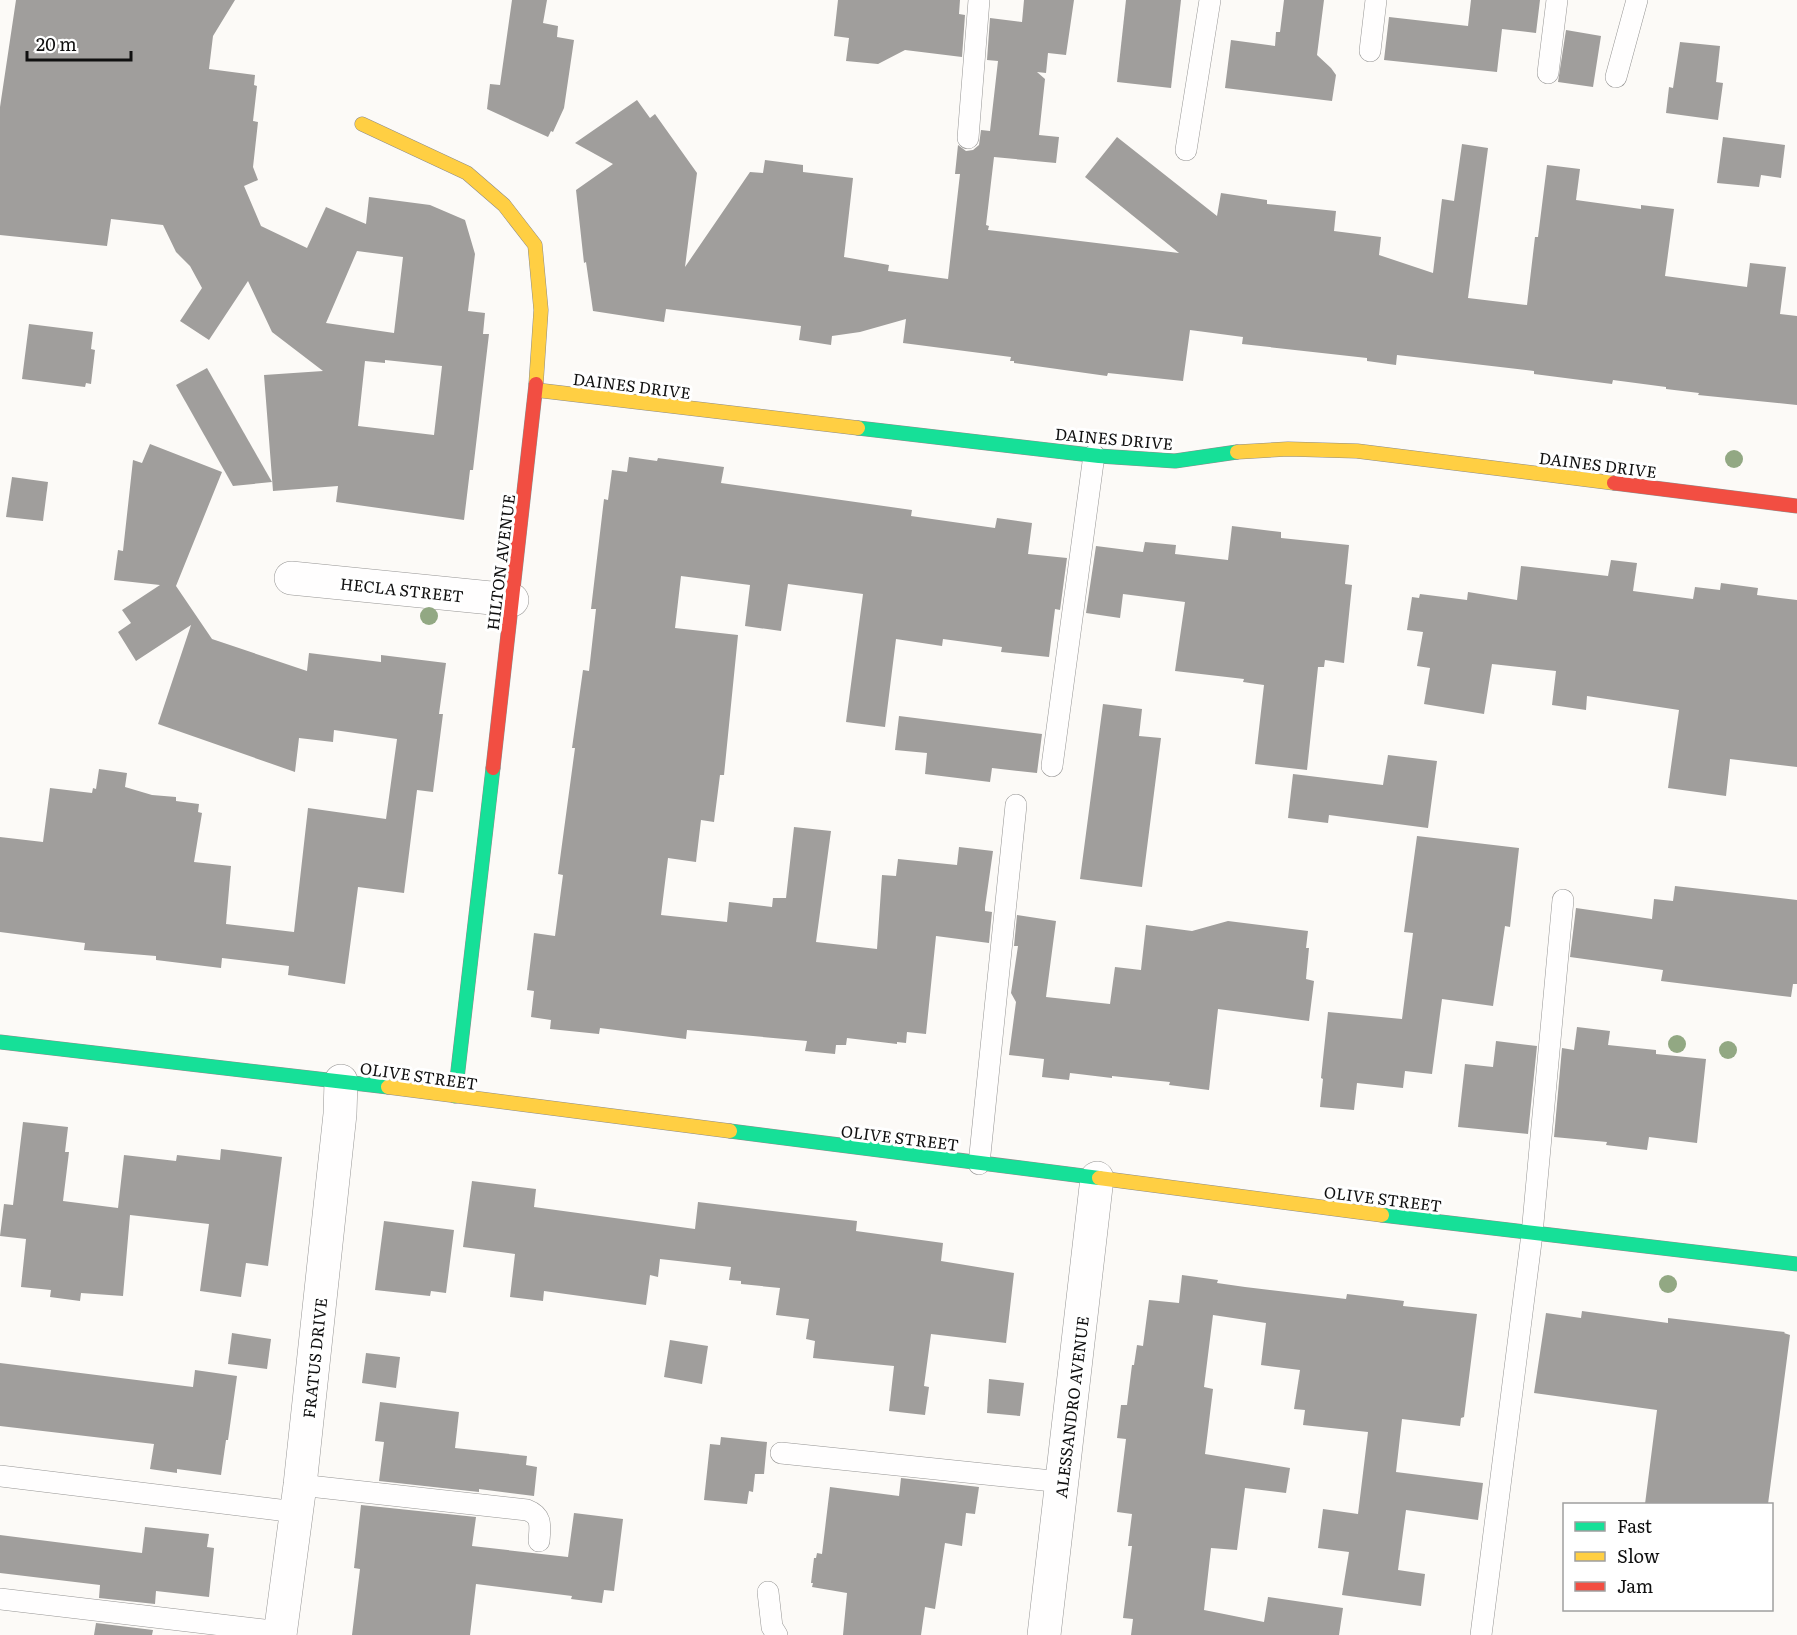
<svg xmlns="http://www.w3.org/2000/svg" width="1797" height="1635" font-family="Literata,serif">
<style>
.building{fill:#a09e9c;fill-rule:evenodd}
.lines{fill:none;stroke-linecap:round;stroke-linejoin:round}
.lane-casing{stroke:#969594;stroke-width:22}
.street-casing{stroke:#969594;stroke-width:34}
.fast-casing{stroke:#8d8c8b;stroke-width:15}
.slow-casing{stroke:#8d8c8b;stroke-width:15}
.jam-casing{stroke:#8d8c8b;stroke-width:15}
.lane{stroke:#fffefe;stroke-width:21}
.street{stroke:#fffefe;stroke-width:33}
.fast{stroke:#16e098;stroke-width:14}
.slow{stroke:#ffcf43;stroke-width:14}
.jam{stroke:#f24e42;stroke-width:14}
.tree{fill:#92a883}
.labels{text-anchor:middle;dominant-baseline:central;stroke-width:6;stroke-linejoin:round;paint-order:stroke}
.street-label{font-size:16px;fill:#101010;stroke:#fff}
</style>
<rect width="100%" height="100%" fill="#fcfaf7"/>
<g class="building">
<path d="M 16,0 L 235,0 L 213,36 L 209,69 L 255,75 L 254,85 L 257,86 L 253,121 L 258,122 L 253,167 L 258,180 L 244,186 L 261,226 L 307,248 L 326,207 L 366,224 L 369,197 L 430,205 L 465,220 L 475,254 L 468,311 L 485,313 L 483,334 L 489,334 L 473,470 L 470,470 L 464,520 L 336,502 L 338,486 L 273,491 L 264,375 L 323,371 L 272,332 L 248,281 L 209,340 L 180,321 L 202,288 L 190,266 L 176,252 L 163,225 L 111,219 L 107,246 L 0,235 L 0,107 ZM 357,251 L 403,257 L 394,333 L 326,323 ZM 385,360 L 442,366 L 434,435 L 358,426 L 365,361 L 385,363 Z"/>
<path d="M 512,0 L 547,0 L 543,23 L 558,26 L 557,37 L 574,40 L 564,108 L 553,132 L 551,131 L 548,137 L 487,109 L 490,84 L 500,85 Z"/>
<path d="M 838,0 L 960,0 L 959,14 L 965,15 L 962,57 L 905,50 L 878,64 L 846,61 L 849,38 L 834,36 Z"/>
<path d="M 1024,0 L 1074,0 L 1066,55 L 1048,53 L 1046,73 L 1037,72 L 1045,79 L 1039,135 L 1059,137 L 1056,163 L 994,157 L 986,225 L 989,226 L 988,230 L 1179,253 L 1085,177 L 1117,137 L 1217,216 L 1221,193 L 1267,200 L 1267,204 L 1336,211 L 1334,231 L 1381,237 L 1379,255 L 1433,273 L 1442,199 L 1454,201 L 1462,144 L 1488,148 L 1468,298 L 1527,305 L 1535,237 L 1538,237 L 1547,165 L 1580,169 L 1576,200 L 1641,209 L 1641,205 L 1674,209 L 1665,276 L 1747,287 L 1750,263 L 1786,267 L 1780,314 L 1797,316 L 1797,405 L 1698,395 L 1699,393 L 1666,389 L 1666,387 L 1613,380 L 1612,384 L 1534,374 L 1534,371 L 1397,355 L 1396,365 L 1367,361 L 1367,358 L 1242,344 L 1243,337 L 1190,330 L 1183,381 L 1108,373 L 1107,376 L 1014,363 L 1014,361 L 1010,361 L 1011,357 L 903,343 L 906,319 L 860,332 L 832,336 L 831,345 L 799,340 L 801,326 L 666,309 L 664,322 L 593,311 L 586,262 L 584,263 L 576,190 L 613,164 L 575,143 L 637,100 L 650,118 L 655,114 L 697,173 L 685,267 L 750,172 L 763,173 L 765,160 L 803,165 L 803,172 L 853,178 L 844,257 L 889,265 L 888,271 L 948,279 L 960,174 L 955,174 L 958,145 L 966,151 L 973,150 L 979,145 L 981,130 L 990,131 L 998,61 L 987,60 L 990,18 L 1022,22 Z"/>
<path d="M 1126,0 L 1181,0 L 1171,88 L 1117,82 Z"/>
<path d="M 1284,0 L 1324,0 L 1317,55 L 1331,68 L 1336,75 L 1332,101 L 1225,88 L 1231,40 L 1275,46 L 1276,32 L 1280,32 Z"/>
<path d="M 1471,0 L 1540,0 L 1536,33 L 1502,29 L 1497,72 L 1384,60 L 1389,17 L 1468,26 Z"/>
<path d="M 1566,30 L 1601,36 L 1593,87 L 1558,82 Z"/>
<path d="M 1680,42 L 1720,46 L 1716,82 L 1723,83 L 1718,120 L 1666,113 L 1669,87 L 1673,88 Z"/>
<path d="M 1723,137 L 1785,145 L 1781,178 L 1761,175 L 1759,187 L 1717,183 Z"/>
<path d="M 29,324 L 93,332 L 91,349 L 95,350 L 91,384 L 86,383 L 85,387 L 22,379 Z"/>
<path d="M 207,368 L 272,482 L 233,486 L 176,385 Z"/>
<path d="M 150,444 L 222,472 L 176,586 L 212,639 L 307,671 L 309,653 L 381,662 L 381,655 L 446,663 L 439,714 L 443,714 L 433,792 L 417,790 L 404,893 L 358,887 L 345,984 L 288,975 L 289,966 L 222,958 L 221,968 L 156,960 L 156,956 L 84,950 L 85,943 L 0,932 L 0,837 L 43,842 L 50,788 L 92,793 L 93,788 L 96,789 L 99,769 L 127,773 L 125,787 L 152,795 L 176,797 L 176,801 L 199,804 L 198,812 L 202,813 L 194,862 L 231,866 L 226,924 L 294,932 L 308,808 L 386,819 L 397,739 L 334,730 L 333,742 L 299,738 L 295,772 L 158,724 L 191,625 L 136,661 L 118,632 L 131,623 L 122,610 L 160,585 L 114,580 L 118,550 L 123,551 L 133,460 L 142,463 Z"/>
<path d="M 629,457 L 657,461 L 658,458 L 724,467 L 721,483 L 912,510 L 911,516 L 995,528 L 997,518 L 1032,523 L 1028,554 L 1067,558 L 1060,610 L 1055,609 L 1049,657 L 1001,652 L 1002,647 L 943,639 L 942,646 L 896,639 L 885,727 L 846,722 L 863,594 L 788,584 L 781,631 L 745,626 L 750,585 L 681,576 L 675,628 L 738,635 L 724,775 L 720,775 L 714,822 L 701,820 L 696,862 L 668,858 L 661,915 L 727,922 L 729,902 L 772,907 L 773,898 L 786,898 L 794,827 L 831,831 L 816,942 L 877,949 L 882,875 L 896,876 L 898,859 L 957,865 L 959,847 L 993,851 L 985,907 L 985,911 L 992,912 L 989,943 L 936,936 L 926,1034 L 907,1032 L 906,1043 L 897,1042 L 897,1044 L 847,1038 L 846,1045 L 836,1045 L 835,1054 L 805,1051 L 807,1041 L 687,1030 L 686,1039 L 600,1028 L 599,1034 L 550,1029 L 551,1020 L 531,1017 L 534,991 L 527,990 L 534,933 L 555,936 L 563,875 L 558,874 L 575,748 L 572,748 L 583,670 L 589,671 L 596,609 L 591,609 L 604,499 L 608,500 L 612,470 L 627,472 Z"/>
<path d="M 12,477 L 48,482 L 43,521 L 6,517 Z"/>
<path d="M 1232,526 L 1281,532 L 1281,538 L 1349,545 L 1345,584 L 1352,585 L 1344,663 L 1325,660 L 1324,667 L 1318,667 L 1307,770 L 1255,764 L 1264,685 L 1243,682 L 1244,679 L 1175,671 L 1185,602 L 1123,594 L 1120,618 L 1086,613 L 1096,546 L 1143,552 L 1145,542 L 1176,545 L 1175,554 L 1228,560 Z"/>
<path d="M 1611,560 L 1637,563 L 1633,591 L 1693,599 L 1695,587 L 1720,590 L 1721,583 L 1758,588 L 1757,595 L 1797,600 L 1797,767 L 1730,759 L 1726,796 L 1668,788 L 1679,710 L 1587,696 L 1586,710 L 1552,705 L 1556,671 L 1492,664 L 1484,714 L 1424,704 L 1430,668 L 1417,666 L 1423,632 L 1407,630 L 1412,597 L 1419,598 L 1420,594 L 1467,600 L 1468,592 L 1517,600 L 1521,566 L 1608,576 Z"/>
<path d="M 1103,704 L 1142,709 L 1139,736 L 1161,738 L 1142,887 L 1080,879 Z"/>
<path d="M 899,716 L 1042,734 L 1037,773 L 992,768 L 990,782 L 925,774 L 927,753 L 895,750 Z"/>
<path d="M 1388,755 L 1437,761 L 1428,828 L 1329,815 L 1328,823 L 1288,818 L 1293,774 L 1383,785 Z"/>
<path d="M 1417,836 L 1519,848 L 1510,927 L 1505,926 L 1493,1006 L 1442,999 L 1432,1074 L 1405,1071 L 1403,1088 L 1357,1083 L 1354,1110 L 1320,1107 L 1323,1079 L 1321,1078 L 1328,1012 L 1402,1019 L 1413,933 L 1404,932 Z"/>
<path d="M 1675,886 L 1797,900 L 1797,984 L 1793,984 L 1791,997 L 1661,981 L 1663,970 L 1570,957 L 1576,908 L 1652,919 L 1654,899 L 1673,901 Z"/>
<path d="M 1017,915 L 1056,921 L 1046,997 L 1110,1004 L 1115,967 L 1141,970 L 1146,925 L 1192,931 L 1228,921 L 1308,931 L 1306,948 L 1309,948 L 1306,979 L 1314,981 L 1309,1021 L 1218,1009 L 1209,1090 L 1169,1085 L 1170,1082 L 1112,1076 L 1112,1078 L 1070,1073 L 1069,1080 L 1042,1077 L 1044,1059 L 1009,1055 L 1016,1002 L 1011,993 L 1018,946 L 1014,946 Z"/>
<path d="M 1577,1027 L 1610,1031 L 1608,1045 L 1656,1050 L 1656,1054 L 1706,1059 L 1697,1143 L 1649,1137 L 1647,1150 L 1606,1145 L 1607,1142 L 1554,1137 L 1562,1048 L 1574,1050 Z"/>
<path d="M 1496,1041 L 1537,1046 L 1528,1134 L 1458,1127 L 1465,1064 L 1493,1067 Z"/>
<path d="M 23,1122 L 68,1127 L 65,1152 L 69,1152 L 63,1201 L 118,1208 L 124,1155 L 176,1161 L 177,1155 L 220,1160 L 221,1149 L 282,1157 L 268,1266 L 246,1263 L 241,1297 L 200,1291 L 209,1224 L 130,1215 L 123,1296 L 81,1293 L 80,1301 L 50,1297 L 51,1290 L 21,1287 L 26,1239 L 0,1236 L 4,1204 L 13,1205 Z"/>
<path d="M 472,1181 L 536,1189 L 534,1207 L 695,1229 L 698,1202 L 857,1221 L 856,1231 L 943,1243 L 941,1261 L 1014,1273 L 1006,1343 L 931,1334 L 924,1386 L 929,1387 L 925,1415 L 889,1411 L 894,1366 L 813,1358 L 815,1341 L 806,1339 L 809,1319 L 776,1315 L 780,1288 L 741,1284 L 741,1281 L 729,1280 L 731,1267 L 660,1259 L 658,1277 L 650,1275 L 646,1305 L 544,1291 L 543,1301 L 510,1297 L 515,1254 L 463,1247 Z"/>
<path d="M 384,1221 L 454,1230 L 446,1293 L 431,1291 L 430,1296 L 375,1290 Z"/>
<path d="M 1182,1275 L 1218,1280 L 1217,1283 L 1245,1287 L 1346,1299 L 1347,1294 L 1404,1301 L 1403,1306 L 1477,1314 L 1464,1417 L 1461,1418 L 1460,1426 L 1402,1419 L 1396,1472 L 1483,1483 L 1478,1520 L 1406,1510 L 1398,1570 L 1425,1574 L 1421,1606 L 1342,1595 L 1349,1552 L 1318,1548 L 1323,1509 L 1358,1514 L 1368,1432 L 1303,1425 L 1305,1410 L 1294,1409 L 1300,1370 L 1261,1365 L 1266,1323 L 1213,1315 L 1204,1387 L 1213,1389 L 1205,1454 L 1290,1468 L 1286,1493 L 1245,1488 L 1237,1550 L 1211,1548 L 1204,1610 L 1264,1622 L 1268,1597 L 1343,1608 L 1339,1635 L 1131,1635 L 1133,1619 L 1123,1618 L 1132,1546 L 1128,1546 L 1132,1514 L 1117,1512 L 1126,1439 L 1117,1438 L 1121,1405 L 1127,1405 L 1132,1365 L 1134,1365 L 1137,1345 L 1143,1346 L 1149,1300 L 1179,1303 Z"/>
<path d="M 1582,1311 L 1668,1323 L 1668,1318 L 1785,1332 L 1784,1333 L 1790,1335 L 1768,1504 L 1645,1504 L 1657,1410 L 1534,1393 L 1546,1313 L 1581,1318 Z"/>
<path d="M 232,1333 L 271,1339 L 267,1369 L 228,1364 Z"/>
<path d="M 670,1340 L 708,1346 L 702,1384 L 664,1377 Z"/>
<path d="M 366,1353 L 400,1357 L 396,1388 L 362,1383 Z"/>
<path d="M 0,1363 L 193,1387 L 195,1370 L 237,1376 L 228,1440 L 226,1440 L 221,1475 L 177,1469 L 177,1473 L 150,1469 L 154,1444 L 0,1426 Z"/>
<path d="M 989,1379 L 1024,1383 L 1020,1416 L 987,1413 Z"/>
<path d="M 380,1402 L 459,1412 L 455,1448 L 527,1456 L 526,1465 L 537,1467 L 534,1496 L 479,1489 L 479,1492 L 379,1481 L 384,1442 L 375,1441 Z"/>
<path d="M 721,1437 L 767,1442 L 764,1474 L 755,1474 L 753,1492 L 749,1491 L 747,1504 L 704,1500 L 710,1444 L 720,1445 Z"/>
<path d="M 901,1478 L 979,1487 L 975,1514 L 966,1513 L 962,1546 L 945,1543 L 935,1609 L 925,1607 L 921,1635 L 843,1635 L 847,1593 L 812,1587 L 813,1583 L 811,1583 L 814,1558 L 816,1558 L 817,1553 L 822,1554 L 830,1487 L 899,1496 Z"/>
<path d="M 361,1505 L 476,1517 L 472,1546 L 568,1557 L 574,1513 L 623,1519 L 614,1591 L 604,1590 L 602,1603 L 571,1599 L 572,1596 L 476,1584 L 470,1635 L 352,1635 L 360,1569 L 354,1568 Z"/>
<path d="M 145,1527 L 209,1534 L 207,1547 L 214,1548 L 209,1597 L 156,1591 L 155,1604 L 99,1598 L 100,1585 L 0,1573 L 0,1535 L 142,1553 Z"/>
<path d="M 96,1623 L 153,1630 L 152,1635 L 94,1635 Z"/>
</g>
<g class="lines">
<g class="lane-casing">
<g id="lane">
<path d="M 1370,51 L 1376,0"/>
<path d="M 1548,73 L 1557,0"/>
<path d="M 1616,77 L 1637,0"/>
<path d="M 968,138 L 979,0"/>
<path d="M 1186,150 L 1210,0"/>
<path d="M 1052,766 L 1094,455"/>
<path d="M 979,1164 L 1016,805"/>
<path d="M 781,1453 L 1062,1482"/>
<path d="M 0,1476 L 296,1512"/>
<path d="M 300,1485 L 527,1510 C 543,1516 540,1527 539,1541"/>
<path d="M 768,1592 L 772,1627 L 777,1635"/>
<path d="M 0,1599 L 281,1632"/>
<path d="M 1481,1635 L 1532,1234 L 1563,900"/>
</g>
</g>
<g class="street-casing">
<g id="street">
<path d="M 291,578 L 512,600"/>
<path d="M 280,1635 L 300,1485 L 340,1114 L 341,1081"/>
<path d="M 1044,1635 L 1097,1178"/>
</g>
</g>
<g class="fast-casing">
<g id="fast">
<path d="M 858,428 L 1099,456 L 1175,461 L 1237,452"/>
<path d="M 0,1042 L 388,1087"/>
<path d="M 455,1096 L 493,768"/>
<path d="M 730,1131 L 1099,1178"/>
<path d="M 1382,1215 L 1797,1264"/>
</g>
</g>
<g class="slow-casing">
<g id="slow">
<path d="M 362,124 L 467,173 L 504,205 L 535,245 L 541,310 L 536,384"/>
<path d="M 536,390 L 858,428"/>
<path d="M 1237,452 L 1288,449 L 1357,451 L 1614,483"/>
<path d="M 388,1087 L 730,1131"/>
<path d="M 1099,1178 L 1382,1215"/>
</g>
</g>
<g class="jam-casing">
<g id="jam">
<path d="M 1614,483 L 1797,506"/>
<path d="M 493,768 L 536,384"/>
</g>
</g>
<use href="#lane" class="lane"/>
<use href="#street" class="street"/>
<use href="#fast" class="fast"/>
<use href="#slow" class="slow"/>
<use href="#jam" class="jam"/>
</g>
<g class="tree">
<circle cx="1734" cy="459" r="9"/>
<circle cx="429" cy="616" r="9"/>
<circle cx="1677" cy="1044" r="9"/>
<circle cx="1728" cy="1050" r="9"/>
<circle cx="1668" cy="1284" r="9"/>
</g>
<g class="labels">
<g class="street-label">
<text transform="translate(632 385) rotate(7)">DAINES DRIVE</text>
<text transform="translate(1114 438) rotate(5)">DAINES DRIVE</text>
<text transform="translate(1598 464) rotate(7)">DAINES DRIVE</text>
<text transform="translate(500 562) rotate(-83)">HILTON AVENUE</text>
<text transform="translate(402 589) rotate(6)">HECLA STREET</text>
<text transform="translate(419 1075) rotate(8)">OLIVE STREET</text>
<text transform="translate(900 1137) rotate(7)">OLIVE STREET</text>
<text transform="translate(1383 1198) rotate(7)">OLIVE STREET</text>
<text transform="translate(314 1358) rotate(-84)">FRATUS DRIVE</text>
<text transform="translate(1071 1407) rotate(-83)">ALESSANDRO AVENUE</text>
</g>
</g>
<rect x="1563" y="1503" width="210" height="108" fill="#ffffff" stroke="#9f9f9f" stroke-width="1.5"/>
<rect x="1575" y="1522" width="30" height="9" fill="#16e098" stroke="#9f9f9f" stroke-width="1.5"/>
<text x="1617" y="1533" font-size="18" fill="#101010">Fast</text>
<rect x="1575" y="1552" width="30" height="9" fill="#ffcf43" stroke="#9f9f9f" stroke-width="1.5"/>
<text x="1617" y="1563" font-size="18" fill="#101010">Slow</text>
<rect x="1575" y="1582" width="30" height="9" fill="#f24e42" stroke="#9f9f9f" stroke-width="1.5"/>
<text x="1617" y="1593" font-size="18" fill="#101010">Jam</text>
<path d="M27 51v9h104v-9" fill="none" stroke="#101010" stroke-width="3"/>
<text x="36" y="51" font-size="18" fill="#101010" stroke="#ffffff" stroke-width="4.5" paint-order="stroke">20 m</text>
</svg>
